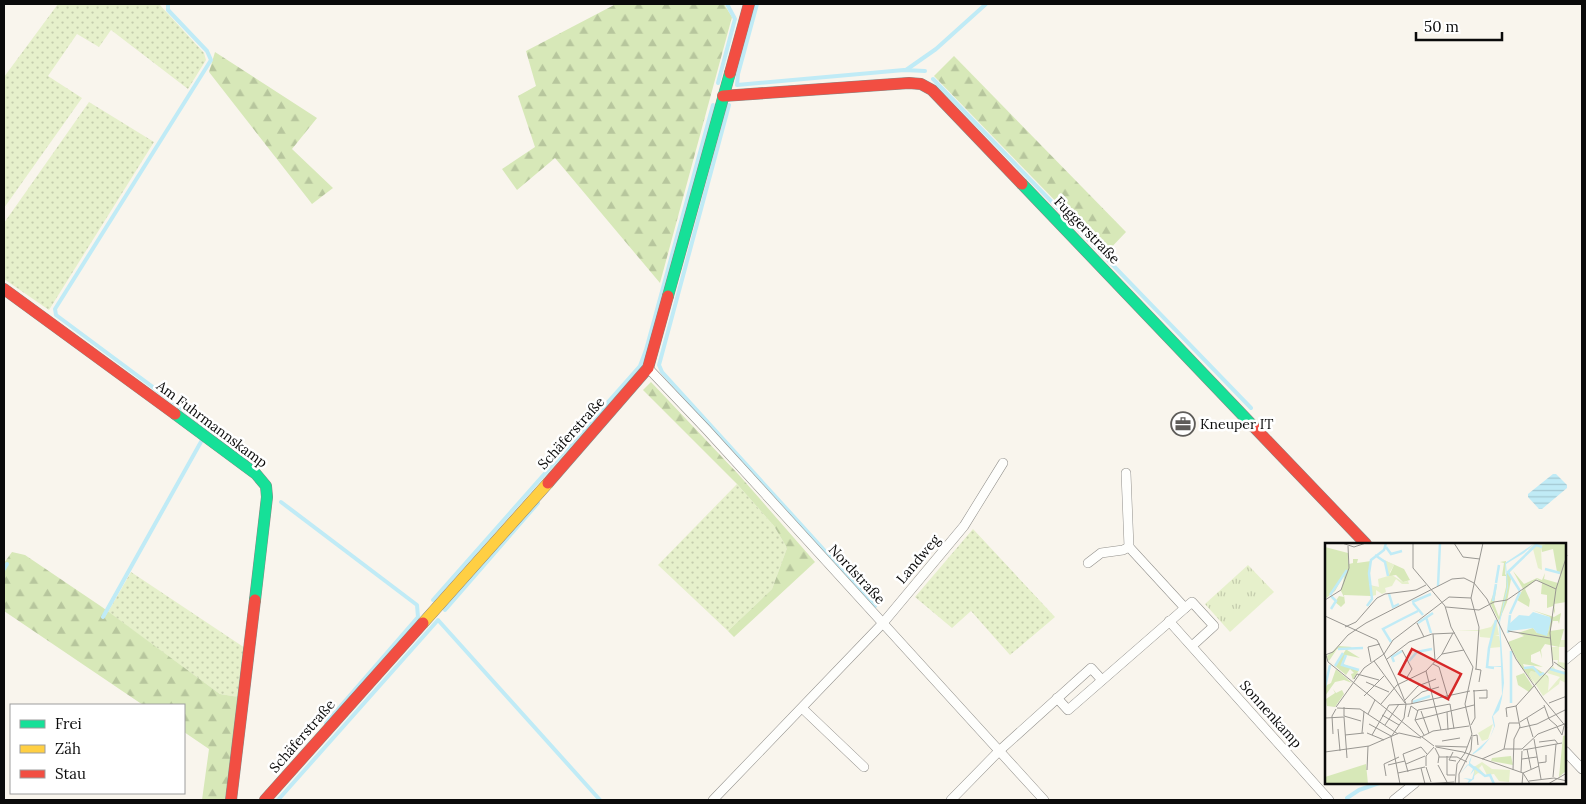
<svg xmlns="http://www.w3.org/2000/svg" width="1586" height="804" font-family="Lora,serif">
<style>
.grass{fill:url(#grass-dots)}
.forest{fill:url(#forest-firs)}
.park{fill:url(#park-tufts)}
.water{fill:url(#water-rules)}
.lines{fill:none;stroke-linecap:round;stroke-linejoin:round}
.stream{stroke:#c0ebf6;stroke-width:4}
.street-casing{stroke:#92908c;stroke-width:10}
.fast-casing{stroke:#888683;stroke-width:12}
.slow-casing{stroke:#888683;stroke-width:12}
.jam-casing{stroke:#888683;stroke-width:12}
.street{stroke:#fefefc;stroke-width:9}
.fast{stroke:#16e098;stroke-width:11}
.slow{stroke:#ffcf43;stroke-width:11}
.jam{stroke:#f24e42;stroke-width:11}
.labels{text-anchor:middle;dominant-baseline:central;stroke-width:5;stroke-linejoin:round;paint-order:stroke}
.street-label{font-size:14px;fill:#0a0a0a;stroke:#fff}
.poi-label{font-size:14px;fill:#0a0a0a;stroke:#fff;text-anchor:start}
.inset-river{fill:none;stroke:#c0ebf6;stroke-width:2.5}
.inset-road{fill:none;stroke:#999792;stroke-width:1}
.view{fill:#d62828;fill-opacity:0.15;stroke:#d62828;stroke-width:2.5}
.inset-edge{fill:none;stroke:#0a0a0a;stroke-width:2.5}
</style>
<defs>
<pattern id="grass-dots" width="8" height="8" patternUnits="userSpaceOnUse" patternTransform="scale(1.25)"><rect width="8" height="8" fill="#e6f0cb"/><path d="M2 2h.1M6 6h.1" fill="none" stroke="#c4ccad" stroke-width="1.8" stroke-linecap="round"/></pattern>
<pattern id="forest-firs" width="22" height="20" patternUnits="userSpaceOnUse" patternTransform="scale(1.25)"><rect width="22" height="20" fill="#d7e8b8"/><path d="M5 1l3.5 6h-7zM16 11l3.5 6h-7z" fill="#b7c69d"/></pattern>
<pattern id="park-tufts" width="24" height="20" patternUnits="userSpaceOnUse" patternTransform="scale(1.25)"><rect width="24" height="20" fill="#e6f0cb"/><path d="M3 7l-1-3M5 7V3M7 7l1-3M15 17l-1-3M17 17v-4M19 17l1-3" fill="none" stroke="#c4ccad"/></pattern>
<pattern id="water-rules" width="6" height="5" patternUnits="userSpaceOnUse" patternTransform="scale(1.25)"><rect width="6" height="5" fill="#c0ebf6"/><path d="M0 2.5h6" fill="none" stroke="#a4c8d2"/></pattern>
</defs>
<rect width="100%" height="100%" fill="#f9f5ed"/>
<g class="grass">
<path d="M 58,4 L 159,4 L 204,53 L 206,60 L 188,89 L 111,30 L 99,47 L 77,34 L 48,76 L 82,98 L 4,208 L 4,77 Z"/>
<path d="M 89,102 L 154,142 L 49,310 L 4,279 L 4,223 Z"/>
<path d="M 737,484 L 774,526 L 787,548 L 772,589 L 728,631 L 658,565 Z"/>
<path d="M 973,529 L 1055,617 L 1010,655 L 971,611 L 952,628 L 915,597 Z"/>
<path d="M 131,572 L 245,648 L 239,697 L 220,694 L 108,612 Z"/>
</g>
<g class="forest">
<path d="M 616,4 L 724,4 L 732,17 L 660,283 L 555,158 L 517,190 L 502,169 L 535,147 L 518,96 L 536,86 L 526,51 Z"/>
<path d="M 215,52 L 317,118 L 292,149 L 333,188 L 312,204 L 209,72 Z"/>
<path d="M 954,56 L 1126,232 L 1106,253 L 934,76 Z"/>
<path d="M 651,382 L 739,475 L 815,562 L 734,637 L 728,631 L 772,589 L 787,548 L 774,526 L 737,484 L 643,390 Z"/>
<path d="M 12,552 L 25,555 L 102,607 L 220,694 L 239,697 L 225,800 L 202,800 L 209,749 L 184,732 L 184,705 L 143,705 L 4,611 L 4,563 Z"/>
</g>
<path class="park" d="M 1248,565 L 1274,592 L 1230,632 L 1205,604 Z"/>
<path class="water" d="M 1553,474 L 1556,474 L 1567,485 L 1567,488 L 1542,509 L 1539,509 L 1528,497 L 1528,494 Z"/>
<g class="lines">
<g class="stream">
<path d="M 168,4 L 168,10 L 207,51 L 211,60 L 55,309 L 56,315 L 259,466"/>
<path d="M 757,4 L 738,74 L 737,85 L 904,70 L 925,71"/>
<path d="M 906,70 L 936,49 L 986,4"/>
<path d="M 933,79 L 1251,408"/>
<path d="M 718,83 L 735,19 L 727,4"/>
<path d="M 729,105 L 659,365 L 662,372 L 875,606"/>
<path d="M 281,502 L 417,605 L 418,617 L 326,723"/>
<path d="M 4,569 L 7,564"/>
<path d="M 433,600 L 640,366 L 646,350 L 713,105"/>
<path d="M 445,610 L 538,503"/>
<path d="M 103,617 L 202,440"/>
<path d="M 1347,798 L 1359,790 L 1379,783"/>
<path d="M 278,800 L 438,620 L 600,800"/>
</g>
<g class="street-casing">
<g id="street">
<path d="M 648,368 L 706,429 L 1044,800"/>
<path d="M 1126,473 L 1129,547"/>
<path d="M 1088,563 L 1101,553 L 1123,550 L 1129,547 L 1185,608"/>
<path d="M 1169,621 L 1329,800"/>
<path d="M 1565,660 L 1582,646"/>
<path d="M 1057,698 L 1068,710 L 1192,602 L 1214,626 L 1192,646"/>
<path d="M 802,708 L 864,767"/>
<path d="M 1565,751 L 1582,769"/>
<path d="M 713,800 L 883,623 L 964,526 L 1003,463"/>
<path d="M 951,800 L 999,751 L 1091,668 L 1102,680"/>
<path d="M 1394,800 L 1415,783"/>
</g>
</g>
<g class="fast-casing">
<g id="fast">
<path d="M 1022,184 L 1254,427"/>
<path d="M 668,296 L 730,73"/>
<path d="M 175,414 L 256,474 L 266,486 L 267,497 L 255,600"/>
</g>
</g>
<g class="slow-casing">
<path id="slow" d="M 423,623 L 548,483"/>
</g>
<g class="jam-casing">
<g id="jam">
<path d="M 730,73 L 749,4"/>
<path d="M 723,96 L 909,83 L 921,84 L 932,90 L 1022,184"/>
<path d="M 4,289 L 175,414"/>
<path d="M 1254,427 L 1366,544"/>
<path d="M 548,483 L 648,368 L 668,296"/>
<path d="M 231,800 L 255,600"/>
<path d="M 265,800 L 423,623"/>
</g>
</g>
<use href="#street" class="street"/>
<use href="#fast" class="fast"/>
<use href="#slow" class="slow"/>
<use href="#jam" class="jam"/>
</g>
<defs>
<g id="office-ring" transform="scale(1.25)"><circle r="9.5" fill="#fff" stroke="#5e5c59" stroke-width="1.5"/><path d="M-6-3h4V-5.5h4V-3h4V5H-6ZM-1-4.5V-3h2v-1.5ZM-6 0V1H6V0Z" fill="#5e5c59"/></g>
</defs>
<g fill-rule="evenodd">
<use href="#office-ring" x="1183" y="424"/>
</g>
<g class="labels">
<g class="street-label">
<text transform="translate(1087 230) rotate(46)">Fuggerstraße</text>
<text transform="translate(212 424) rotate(37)">Am Fuhrmannskamp</text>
<text transform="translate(571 433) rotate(-48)">Schäferstraße</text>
<text transform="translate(918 559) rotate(-50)">Landweg</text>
<text transform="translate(857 574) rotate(47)">Nordstraße</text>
<text transform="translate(1271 714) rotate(48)">Sonnenkamp</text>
<text transform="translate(302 736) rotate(-49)">Schäferstraße</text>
</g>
<g class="poi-label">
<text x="1200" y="424">Kneuper IT</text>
</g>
</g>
<g transform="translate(1325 543)">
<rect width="241" height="241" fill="#f9f5ed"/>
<path d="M 210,0 L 222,0 L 216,4 L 217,27 L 213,25 L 208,6 L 203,7 ZM 50,13 L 69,22 L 65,29 L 67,32 L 78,39 L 83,38 L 84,41 L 77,41 L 71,36 L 67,43 L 60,45 L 61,49 L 57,51 L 51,47 L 51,52 L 47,53 L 45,43 L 54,44 L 53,36 L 63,33 L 59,19 ZM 171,76 L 174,92 L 170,93 L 174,93 L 176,104 L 165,105 L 166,95 L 155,94 L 154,88 L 129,88 L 154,87 L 166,84 ZM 235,97 L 241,97 L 241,104 L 234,104 L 234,119 L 241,120 L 241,127 L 232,123 L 233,117 L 228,117 L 226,104 L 234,104 ZM 228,123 L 232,129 L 241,128 L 241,140 L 235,137 L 234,141 L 218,153 L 204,131 L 206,128 L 220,132 L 224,137 L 223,148 L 235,134 L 222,130 ZM 168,181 L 163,196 L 157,198 L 153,190 Z" fill="#e6f0cb"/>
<path d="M 223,0 L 241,0 L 241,59 L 229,61 L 230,68 L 229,71 L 228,63 L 222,65 L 222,52 L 216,51 L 217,40 L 212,36 L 200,46 L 205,57 L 204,64 L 192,57 L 198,46 L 188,28 L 199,41 L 212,35 L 217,37 L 220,30 L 219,36 L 233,40 L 236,31 L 220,26 L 232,29 L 228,6 L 217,9 L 216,3 ZM 0,4 L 23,10 L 24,21 L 28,20 L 28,16 L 33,16 L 32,20 L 46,18 L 44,42 L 54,44 L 45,43 L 46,53 L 19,52 L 20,60 L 16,64 L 10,59 L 14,53 L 19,54 L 16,48 L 20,30 L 10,48 L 0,56 ZM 50,13 L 79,26 L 85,37 L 78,39 L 71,32 L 64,33 L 69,22 ZM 181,18 L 180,32 L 192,21 L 184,30 L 186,36 L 182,59 L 174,78 L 165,60 L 172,41 L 169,61 L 174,74 L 181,44 L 181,33 L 177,33 L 179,20 L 175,19 ZM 207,67 L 229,74 L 236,70 L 234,81 L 233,78 L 228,78 L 225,88 L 239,86 L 234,104 L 220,101 L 216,107 L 217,116 L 215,108 L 206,112 L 206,119 L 218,124 L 198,121 L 199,124 L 209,124 L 223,133 L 224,137 L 220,132 L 206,128 L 204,131 L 210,142 L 195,122 L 183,99 L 199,93 L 193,90 L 208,85 L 212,90 L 223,90 L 225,74 ZM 14,103 L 27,104 L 22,107 L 35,115 L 21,112 L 18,121 L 34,127 L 28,137 L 26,131 L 29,130 L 25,126 L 21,132 L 3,117 L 2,113 ZM 22,105 L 10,123 L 4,118 L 12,106 ZM 11,126 L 27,140 L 19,137 L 10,139 L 0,153 L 0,143 L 6,140 ZM 199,130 L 208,144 L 204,149 L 193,142 L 191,133 ZM 8,146 L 11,150 L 17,147 L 19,151 L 10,164 L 2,163 L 1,156 L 10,150 ZM 241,192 L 241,228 L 234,234 L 238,193 ZM 186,213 L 188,222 L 166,218 L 167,215 ZM 41,221 L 43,241 L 0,241 L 0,234 Z" fill="#d7e8b8" fill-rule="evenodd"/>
<path d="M 157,219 L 167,226 L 185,227 L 184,239 L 174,238 L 169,231 L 162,232 L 157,222 L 154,225 L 160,232 L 153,230 L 149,233 L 149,224 Z" fill="#e6f0cb"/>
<path d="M 210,0 L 199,10 L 181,21 L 183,44 L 175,79 L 179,140 L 177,155 L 174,167 L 168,173 L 170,183 L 165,195 L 156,206 L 147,212 L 145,220 L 150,224 L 149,236 L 142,241 L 144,237 L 138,235 L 136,241 L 138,235 L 147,236 L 150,226 L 145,232 L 148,226 L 143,222 L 135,231 L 142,222 L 144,221 L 144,219 L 148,210 L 165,195 L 169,184 L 167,174 L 177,151 L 176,124 L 163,124 L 176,123 L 174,79 L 182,44 L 180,20 ZM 208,69 L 225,74 L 226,77 L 222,93 L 212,90 L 208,85 L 184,88 L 184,81 L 194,72 L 204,73 Z" fill="#c0ebf6"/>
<path class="inset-river" d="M 61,4 L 66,11 L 77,8M 50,12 L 60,19 L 63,33M 220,26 L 235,30M 171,40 L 174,22M 113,43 L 115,0M 195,48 L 183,29 L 211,2 L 217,4M 64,51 L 68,64 L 74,61M 5,52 L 22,27M 168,58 L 171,41M 87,59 L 106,51M 88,60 L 98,72M 42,63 L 47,56 L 44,30 L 46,17 L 59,7 L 61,0M 6,66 L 11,58 L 6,53M 185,71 L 195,49M 101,74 L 106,90M 77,76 L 93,68M 93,80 L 108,70M 183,90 L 185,72M 66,99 L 58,86 L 77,76M 164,105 L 171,77M 164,105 L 162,124 L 169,125M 13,106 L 38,105M 186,108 L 186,160M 21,112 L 17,122 L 34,127M 84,118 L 92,109 L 107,106M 69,119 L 67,114 L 77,108M 10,123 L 18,110M 199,125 L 208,124 L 215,132 L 219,130M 225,126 L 242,131M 0,144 L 5,122M 88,159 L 105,153M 149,224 L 160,233 L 165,232 L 169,241"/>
<path class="inset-road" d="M 17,0 L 29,4 L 41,0M 88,0 L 88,25 L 120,63 L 126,84 L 148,124 L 140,161 L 147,191 L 140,210M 129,0 L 138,14 L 155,16M 0,57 L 16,47 L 24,25 L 23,3M 121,64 L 154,67 L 169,59 L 182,57 L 211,37 L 231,46M 0,73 L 52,97 L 71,136 L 81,161 L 79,175 L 66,194 L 75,241M 92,80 L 99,94M 20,84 L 31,79 L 52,55 L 60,51 L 91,47 L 101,42M 183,88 L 225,95M 108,91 L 110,117M 77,107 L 87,126 L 81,136M 117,111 L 128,90M 0,112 L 8,109 L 23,92 L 41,80 L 127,36 L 139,35 L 149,40 L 162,56 L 191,116 L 219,157M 1,112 L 3,119 L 96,194M 62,116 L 84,99 L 107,91 L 130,90M 49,118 L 80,160M 46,119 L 43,104 L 55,101M 229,119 L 242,128M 108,121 L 114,124 L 124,158M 150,126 L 156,127 L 154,139M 151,126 L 154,84 L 146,55 L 158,0M 101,128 L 116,187M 29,136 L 32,131 L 54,137M 41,139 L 64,149M 148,148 L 162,147 L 162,155 L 154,155M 39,153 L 59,133M 80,157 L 93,143 L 111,136M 219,157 L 242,185M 224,160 L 242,153M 56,161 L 72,142 L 101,128 L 117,111 L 139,107M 87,161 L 87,157 L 97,149 L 114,144M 219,162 L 224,176 L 232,183M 11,164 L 39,125 L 59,111 L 68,97 L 124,54 L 146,55M 19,164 L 19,173 L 36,178M 12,165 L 35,166 L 73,191M 96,168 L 104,190M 122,169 L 123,187M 43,171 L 50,157M 57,172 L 74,182M 83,174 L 86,163 L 93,168M 182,174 L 181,165 L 191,163M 0,175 L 19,174 L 22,215M 202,175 L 208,194M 90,177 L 93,167 L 125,161 L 129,186M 90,177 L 149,162M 90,177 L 99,192M 195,179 L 219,164M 44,181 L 66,193M 60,182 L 74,161M 146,182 L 150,175 L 149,147M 232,184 L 237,192 L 239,183M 194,185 L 212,181 L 242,166M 13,186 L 15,208M 37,190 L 39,168M 42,190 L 59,197M 8,191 L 7,173 L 11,166M 20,192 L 39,190M 47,192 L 64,162 L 85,161 L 145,148M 147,193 L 152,192 L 153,202M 96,194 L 108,188 L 144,183M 97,194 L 109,203M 209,196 L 216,236M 117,198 L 135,195M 214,199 L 230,197 L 233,201M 110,203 L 142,204M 111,204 L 138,209 L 198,230 L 205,241M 110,205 L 114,213 L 113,220M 179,206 L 184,180 L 194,180M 202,206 L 206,226M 198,207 L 237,200M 0,209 L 44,203 L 74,190 L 96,195M 128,209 L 124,217 L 131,218M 122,213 L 122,232 L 130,232M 114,214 L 132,214 L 142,219M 157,216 L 179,206 L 197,206 L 213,191 L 242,180M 197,216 L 212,214M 213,220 L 221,219 L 221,212M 81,221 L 100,213M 63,222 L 80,218M 113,222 L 123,241M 101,223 L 101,213 L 109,204M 101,224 L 106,239M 96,225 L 100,241M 42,227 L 43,203M 188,227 L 189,196 L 195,184 L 191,163 L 228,122 L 225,90 L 231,46 L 242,12M 83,229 L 78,211 L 96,204 L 102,211M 196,229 L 197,208M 73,230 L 100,224M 61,233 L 59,221 L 74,214M 228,234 L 231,201M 204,238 L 229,235 L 242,238M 101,241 L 129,239M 130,241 L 132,221 L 140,210M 134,241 L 134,231 L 146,207 L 147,194M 197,241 L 198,230 L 214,223M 223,241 L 242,230"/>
<path class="view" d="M 87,106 L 136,131 L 123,156 L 74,131 Z"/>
<rect width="241" height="241" class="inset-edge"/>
</g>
<rect width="1586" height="804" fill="none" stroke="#0a0a0a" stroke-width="10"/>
<rect x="10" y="704" width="175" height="90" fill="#ffffff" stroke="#9d9d9d"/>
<rect x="20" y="720" width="25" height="8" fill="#16e098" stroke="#9d9d9d"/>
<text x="55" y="729" font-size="15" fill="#0a0a0a">Frei</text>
<rect x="20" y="745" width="25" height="8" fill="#ffcf43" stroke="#9d9d9d"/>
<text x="55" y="754" font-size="15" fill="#0a0a0a">Zäh</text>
<rect x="20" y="770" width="25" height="8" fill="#f24e42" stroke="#9d9d9d"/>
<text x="55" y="779" font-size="15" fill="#0a0a0a">Stau</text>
<path d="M1416 32v8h86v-8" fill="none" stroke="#0a0a0a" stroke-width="2.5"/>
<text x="1424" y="32" font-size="15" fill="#0a0a0a" stroke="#ffffff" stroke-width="4" paint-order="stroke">50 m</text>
</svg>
